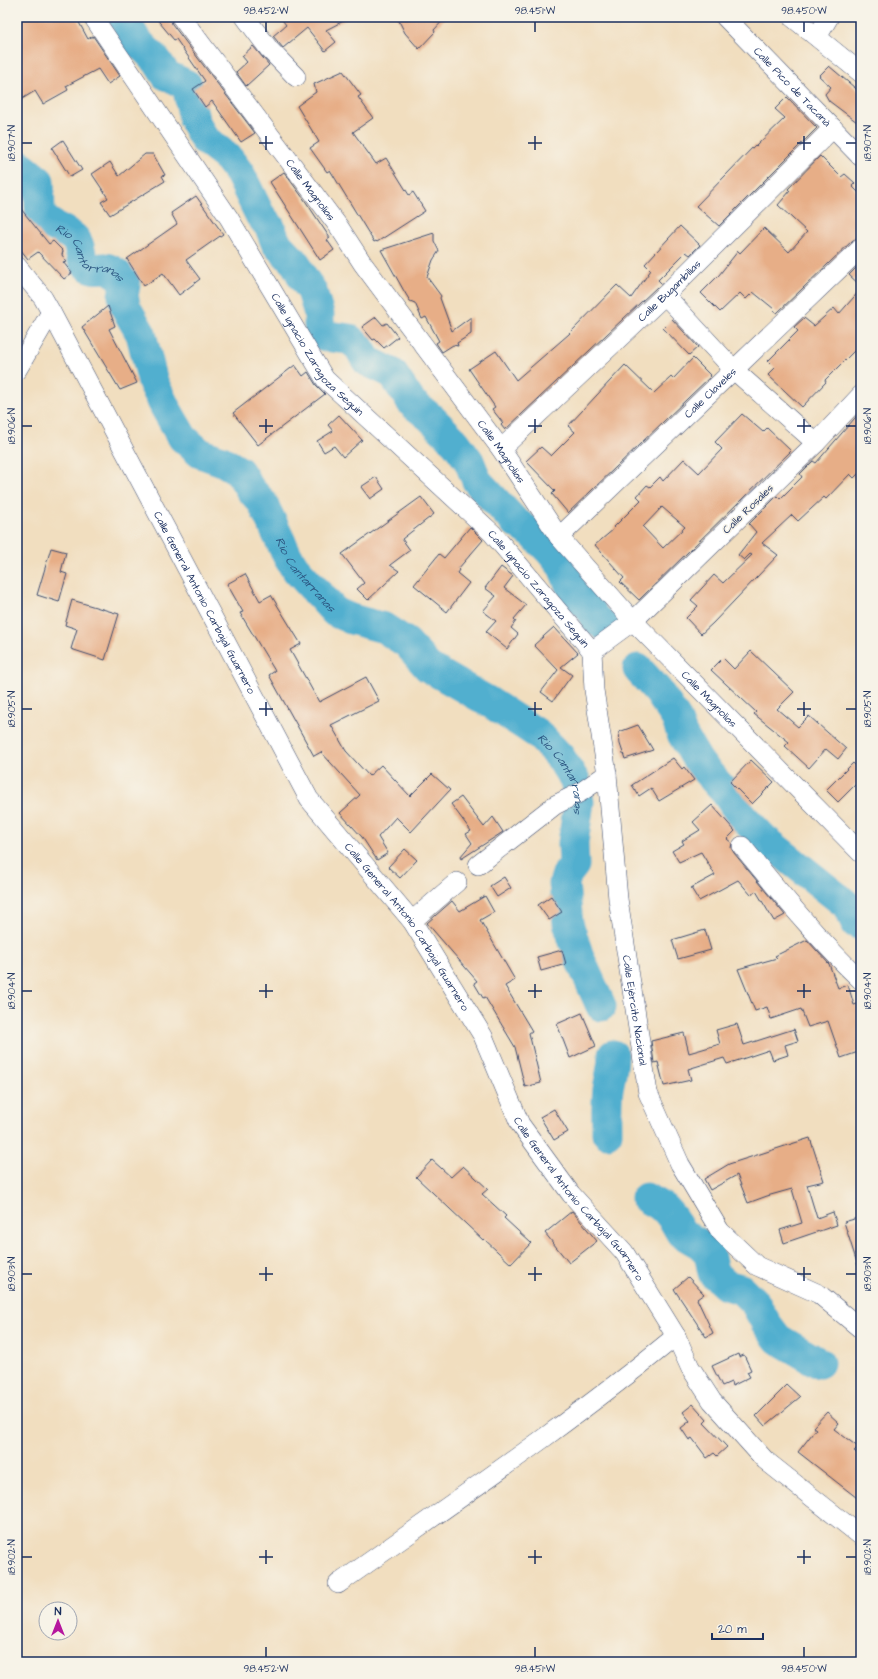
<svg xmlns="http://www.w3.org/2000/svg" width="878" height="1679" font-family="'Architects Daughter',sans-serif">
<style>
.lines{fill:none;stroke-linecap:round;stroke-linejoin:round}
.river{stroke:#51afcf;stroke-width:31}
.building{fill:#e7ae87;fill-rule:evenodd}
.minor-casing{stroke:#3b496d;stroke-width:20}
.minor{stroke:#fff;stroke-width:19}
.ticks{fill:none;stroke:#1b2f5e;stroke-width:1.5}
.labels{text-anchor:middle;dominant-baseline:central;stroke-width:3;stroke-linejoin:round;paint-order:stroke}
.street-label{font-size:11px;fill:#1b2f5e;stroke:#f7f3e8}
.water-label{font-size:12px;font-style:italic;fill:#2b5580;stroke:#f7f3e8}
.neatline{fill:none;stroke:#1b2f5e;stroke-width:1.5}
.ticks-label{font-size:10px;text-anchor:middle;fill:#1b2f5e}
</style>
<rect width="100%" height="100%" fill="#f7f3e8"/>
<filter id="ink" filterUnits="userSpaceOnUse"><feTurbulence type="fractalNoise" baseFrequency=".025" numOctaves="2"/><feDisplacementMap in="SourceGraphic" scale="8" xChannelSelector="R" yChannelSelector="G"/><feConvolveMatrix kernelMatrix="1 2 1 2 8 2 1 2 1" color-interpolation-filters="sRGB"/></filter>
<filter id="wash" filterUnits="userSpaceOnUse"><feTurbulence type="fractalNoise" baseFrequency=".012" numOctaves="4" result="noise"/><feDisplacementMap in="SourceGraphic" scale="16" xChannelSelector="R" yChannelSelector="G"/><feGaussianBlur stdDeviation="0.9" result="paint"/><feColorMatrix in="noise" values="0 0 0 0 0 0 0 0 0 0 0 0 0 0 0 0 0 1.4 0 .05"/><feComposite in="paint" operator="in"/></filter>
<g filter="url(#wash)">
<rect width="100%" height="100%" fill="#f1debf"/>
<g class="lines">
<g class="river">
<path d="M 123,17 L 136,40 L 157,61 L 166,75 L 187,85 L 194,120 L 204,139 L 228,158 L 240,174 L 260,215 L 270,227 L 276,243 L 296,264 L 303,278 L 312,291 L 319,314 L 319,326 L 325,336 L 349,339 L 359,347 L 367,361 L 392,373 L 412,403 L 430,417 L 456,443 L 469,461 L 477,481 L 514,521 L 533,534 L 549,550 L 563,567 L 574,595 L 588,606 L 595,619 L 605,626"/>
<path id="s1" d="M 17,163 L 39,181 C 40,188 39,211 41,215 C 48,226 64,229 74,238 C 83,246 78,264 92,268 C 96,269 101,268 104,268 C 115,269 120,277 125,285 L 123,296 L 126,308 L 141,334 L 153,382 L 165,407 L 183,438 L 200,453 L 222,461 L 239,471 L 250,489 L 262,502 L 288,557 L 295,568 L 335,612 L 351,619 L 384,628 L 407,643 L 428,667 L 489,702 L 538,734 L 560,757 L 575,781 L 579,802 L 573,843 L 574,865 L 567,874 L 564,884 L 568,923 L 579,957 L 601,1006"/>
<path d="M 638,669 L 658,691 L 676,718 L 682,734 L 699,763 L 726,793 L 741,815 L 763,838 L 847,905 L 856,923 L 861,925"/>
<path d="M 607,1133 C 607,1118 606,1103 608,1089 C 610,1077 613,1067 613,1055"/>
<path d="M 646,1198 L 665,1209 L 673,1219 L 681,1233 L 700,1244 L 709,1253 L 713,1273 L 726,1285 L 741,1289 L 755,1303 L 766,1323 L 778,1339 L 819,1363"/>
</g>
</g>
<g id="blocks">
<g class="building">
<path d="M 17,17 L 76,17 L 88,39 L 93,36 L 120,76 L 108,84 L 98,69 L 66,86 L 68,90 L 43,104 L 35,91 L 17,102 Z"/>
<path d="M 155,17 L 170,17 L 172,24 L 255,133 L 241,142 L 212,101 L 205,107 L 193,89 L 205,81 L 176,39 L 174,40 Z"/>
<path d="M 280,17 L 351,17 L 326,30 L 336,42 L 325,51 L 307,28 L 283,48 L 273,36 L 286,25 Z"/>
<path d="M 397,17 L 446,17 L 434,30 L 435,32 L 419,49 L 405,33 Z"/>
<path d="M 253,46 L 269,65 L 246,86 L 236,72 L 247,62 L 242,56 Z"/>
<path d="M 829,66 L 861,93 L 861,125 L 829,101 L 825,94 L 831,87 L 819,76 Z"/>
<path d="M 343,71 L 361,95 L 358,97 L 373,118 L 353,132 L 376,164 L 386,158 L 409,195 L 413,192 L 425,211 L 377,242 L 376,241 L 374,242 L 330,170 L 327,172 L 310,148 L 319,142 L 297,106 L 316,92 L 314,84 Z"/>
<path d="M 787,97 L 817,128 L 719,226 L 696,206 L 755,145 L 756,146 L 785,118 L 775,109 Z"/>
<path d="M 63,140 L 82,170 L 70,177 L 52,148 Z"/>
<path d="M 145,154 L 153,154 L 165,175 L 162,176 L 165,181 L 110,215 L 101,202 L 108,198 L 92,174 L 110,162 L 119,176 Z"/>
<path d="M 820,156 L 841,177 L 845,174 L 855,183 L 852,186 L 861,195 L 861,237 L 853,240 L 777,313 L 773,310 L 774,309 L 753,292 L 746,299 L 740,293 L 720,312 L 701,293 L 719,275 L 738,251 L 740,253 L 764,228 L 789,252 L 807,232 L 778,205 L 790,191 L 788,189 Z"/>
<path d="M 284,172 L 306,202 L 330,238 L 327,240 L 334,250 L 320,260 L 270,182 Z"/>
<path d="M 196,196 L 223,234 L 186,260 L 200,279 L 179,295 L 163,273 L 144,286 L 127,259 L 177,224 L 171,213 Z"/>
<path d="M 17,204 L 49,244 L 53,241 L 63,251 L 62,255 L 66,261 L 63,262 L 72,273 L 64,279 L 38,252 L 28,259 L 17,245 Z"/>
<path d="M 680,226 L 700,245 L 690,255 L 686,252 L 658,280 L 661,283 L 657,287 L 505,430 L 501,425 L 503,423 L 492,409 L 495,407 L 469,369 L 496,351 L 516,380 L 569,334 L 617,285 L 631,298 L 651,270 L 645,264 Z"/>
<path d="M 434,233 L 434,241 L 439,251 L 433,260 L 427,277 L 441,296 L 440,298 L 452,331 L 471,317 L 471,334 L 457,343 L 458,346 L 453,345 L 442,352 L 436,343 L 439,341 L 426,317 L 422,319 L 415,303 L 410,301 L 404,291 L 381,250 Z"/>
<path d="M 861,263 L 861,286 L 849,275 Z"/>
<path d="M 861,289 L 861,344 L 825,380 L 826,382 L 802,407 L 768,375 L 775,368 L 768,361 L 798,331 L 794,327 L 804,318 L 814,326 L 834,308 L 839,314 Z"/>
<path d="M 108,306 L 115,326 L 109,329 L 137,383 L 120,390 L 82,327 Z"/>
<path d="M 376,317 L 383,325 L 387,323 L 398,337 L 384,348 L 375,339 L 373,340 L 362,327 Z"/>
<path d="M 672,319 L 698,347 L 689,355 L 663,328 Z"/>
<path d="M 693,358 L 711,376 L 568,513 L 552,494 L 555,491 L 526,461 L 541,447 L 551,456 L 575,432 L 568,426 L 625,365 L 654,393 L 671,377 L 673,379 Z"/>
<path d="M 295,365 L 303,376 L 308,372 L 316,385 L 325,394 L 258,445 L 233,413 Z"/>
<path d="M 861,411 L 861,471 L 854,478 L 850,474 L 826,499 L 824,497 L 798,521 L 792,515 L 762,543 L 778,555 L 713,623 L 701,634 L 686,618 L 698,606 L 691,600 L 714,575 L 723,583 L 752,555 L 750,554 L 744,560 L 738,555 L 756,532 L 749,524 L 777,496 L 780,499 L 802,477 L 800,474 L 813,461 L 816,463 Z"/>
<path d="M 742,414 L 763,432 L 767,428 L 791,451 L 639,600 L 620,582 L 624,578 L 595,545 L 614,529 L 613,528 L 641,500 L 637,496 L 647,485 L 650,487 L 660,477 L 663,481 L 684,459 L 699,473 L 722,449 L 715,442 ZM 662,507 L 685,527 L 663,548 L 643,527 Z"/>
<path d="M 339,415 L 362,440 L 343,457 L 334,446 L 324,452 L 317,441 L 333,431 L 328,425 Z"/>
<path d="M 376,477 L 384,489 L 370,499 L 361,487 Z"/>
<path d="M 421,497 L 434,514 L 402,539 L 410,550 L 390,565 L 399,571 L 368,600 L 357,589 L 364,583 L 342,554 Z"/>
<path d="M 470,527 L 483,540 L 458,569 L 459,570 L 457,573 L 469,583 L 447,612 L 414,585 L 439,554 L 444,558 Z"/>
<path d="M 51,548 L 66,552 L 61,572 L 67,574 L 59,602 L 37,595 Z"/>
<path d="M 501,567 L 513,576 L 504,588 L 526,605 L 514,619 L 516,621 L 511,628 L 518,634 L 507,649 L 486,632 L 496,621 L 483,611 L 496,596 L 485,588 Z"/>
<path d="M 245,574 L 260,601 L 271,595 L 301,644 L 290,650 L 319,702 L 366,677 L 379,701 L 331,725 L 346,751 L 369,776 L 381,765 L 410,796 L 432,774 L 450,790 L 411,832 L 396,817 L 378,837 L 388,853 L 377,860 L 362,837 L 340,813 L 360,795 L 321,752 L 314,756 L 269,675 L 275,671 L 240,613 L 243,612 L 227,584 Z"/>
<path d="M 72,600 L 119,614 L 105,660 L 71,649 L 77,629 L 65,625 Z"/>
<path d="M 554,627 L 578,653 L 561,667 L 572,675 L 553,701 L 541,692 L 558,670 L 534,645 Z"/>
<path d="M 751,651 L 794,692 L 777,709 L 798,727 L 809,716 L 846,749 L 838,759 L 826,749 L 809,768 L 785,746 L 789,742 L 754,714 L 756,712 L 711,670 L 723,658 L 734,669 Z"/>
<path d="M 638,725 L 653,750 L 625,759 L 620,744 L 619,732 Z"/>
<path d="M 673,758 L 682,769 L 684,767 L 694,780 L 659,801 L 651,788 L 639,796 L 632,785 Z"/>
<path d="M 751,760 L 774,782 L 752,804 L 730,782 Z"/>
<path d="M 853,763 L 861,771 L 861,779 L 838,802 L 826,790 Z"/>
<path d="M 461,797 L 484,827 L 493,817 L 503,832 L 461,859 L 460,857 L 472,843 L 466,834 L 471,831 L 451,804 Z"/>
<path d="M 712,805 L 735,831 L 727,839 L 732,843 L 731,848 L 734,853 L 785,915 L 774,921 L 756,891 L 751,895 L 738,880 L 699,901 L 691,888 L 715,875 L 701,852 L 679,862 L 672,851 L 684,844 L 682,841 L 700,830 L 693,822 Z"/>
<path d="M 405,849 L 417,860 L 400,878 L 388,867 Z"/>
<path d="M 504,877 L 511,888 L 497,897 L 490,886 Z"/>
<path d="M 485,896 L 494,912 L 480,920 L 515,980 L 505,986 L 532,1031 L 529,1033 L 541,1083 L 525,1087 L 515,1047 L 485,997 L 483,998 L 474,983 L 477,981 L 427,923 L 452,901 L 460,911 Z"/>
<path d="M 551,896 L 562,912 L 549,920 L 538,905 Z"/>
<path d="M 705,930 L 711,950 L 678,959 L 672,940 Z"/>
<path d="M 807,940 L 829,964 L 838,988 L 848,985 L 854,1005 L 861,1003 L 861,1051 L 841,1058 L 828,1021 L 808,1027 L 801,1009 L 771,1019 L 767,1007 L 755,1011 L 738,969 L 777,958 L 775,956 Z"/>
<path d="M 562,950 L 566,964 L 541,971 L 537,957 Z"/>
<path d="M 582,1013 L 596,1046 L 570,1058 L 557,1024 Z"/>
<path d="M 737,1024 L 744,1045 L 794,1029 L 798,1041 L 785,1045 L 788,1055 L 773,1060 L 769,1050 L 727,1064 L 724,1058 L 688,1069 L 691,1080 L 664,1086 L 658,1062 L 654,1063 L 651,1041 L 684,1033 L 689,1053 L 720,1044 L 716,1030 Z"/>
<path d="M 554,1109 L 568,1132 L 554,1140 L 540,1117 Z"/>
<path d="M 810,1138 L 824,1181 L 807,1185 L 817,1218 L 833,1212 L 837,1225 L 784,1243 L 780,1230 L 802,1223 L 792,1189 L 767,1196 L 748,1203 L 737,1175 L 710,1190 L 704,1179 L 729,1164 Z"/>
<path d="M 432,1160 L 451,1177 L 463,1166 L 488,1189 L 482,1194 L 506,1216 L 504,1218 L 531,1243 L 511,1264 L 484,1239 L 483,1240 L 416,1177 Z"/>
<path d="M 572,1211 L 597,1241 L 569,1263 L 545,1233 Z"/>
<path d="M 861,1217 L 861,1266 L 858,1266 L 844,1222 Z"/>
<path d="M 688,1277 L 704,1294 L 697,1299 L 713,1333 L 706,1337 L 674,1289 Z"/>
<path d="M 738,1354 L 739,1357 L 744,1355 L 751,1370 L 747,1372 L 750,1377 L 732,1386 L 731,1382 L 722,1386 L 712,1366 Z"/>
<path d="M 787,1385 L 800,1397 L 765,1426 L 756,1416 Z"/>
<path d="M 693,1404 L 707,1420 L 704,1423 L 727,1447 L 717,1456 L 714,1453 L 707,1458 L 692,1438 L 689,1440 L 681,1428 L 690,1421 L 683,1412 Z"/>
<path d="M 827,1412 L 839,1423 L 834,1429 L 858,1447 L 854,1451 L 861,1457 L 861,1501 L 798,1452 L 816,1429 L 813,1427 Z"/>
</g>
</g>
</g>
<g filter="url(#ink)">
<use href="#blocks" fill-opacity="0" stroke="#3b496d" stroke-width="1"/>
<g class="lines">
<g class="minor-casing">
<g id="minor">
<path id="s2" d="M 93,17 L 229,218 L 325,379 L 492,533 L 592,651"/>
<path id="s3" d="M 181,17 L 339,227 L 363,264 L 501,449 L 559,537 L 633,621 L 861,853"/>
<path d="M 245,17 L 269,49 L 296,77"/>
<path id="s4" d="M 725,17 L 861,157"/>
<path d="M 792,17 L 861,73"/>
<path d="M 817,37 L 829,17"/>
<path id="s5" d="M 17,266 L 43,298 L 51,312 L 309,799 L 412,921 L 483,1036 L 520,1124 L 571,1194 L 624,1252 L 676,1336 L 690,1367 L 712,1401 L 765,1460 L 861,1536"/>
<path d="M 665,295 L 734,370 L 816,443"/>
<path d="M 17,370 L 51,312"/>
<path id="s6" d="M 861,395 L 816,443 L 633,621 L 592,651 L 594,690 L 607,774 L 618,899 L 648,1093 L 680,1164 L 720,1231 L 757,1266 L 819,1294 L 861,1329"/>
<path id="s7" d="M 501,449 L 665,295 L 833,128"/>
<path id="s8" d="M 559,537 L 861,248"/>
<path d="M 742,846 C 780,892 817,939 861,980"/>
<path d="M 478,865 L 555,805 L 581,792 L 607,774"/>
<path d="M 412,921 L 457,882"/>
<path d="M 338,1584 C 452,1503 568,1425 676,1336"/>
</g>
</g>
<use href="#minor" class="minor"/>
</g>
</g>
<path class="ticks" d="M 266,22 L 266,32M 535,22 L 535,32M 804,22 L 804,32M 266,136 L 266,150M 535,136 L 535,150M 804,136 L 804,150M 22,143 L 32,143M 259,143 L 273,143M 528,143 L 542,143M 797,143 L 811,143M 846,143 L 856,143M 266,419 L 266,433M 535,419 L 535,433M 804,419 L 804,433M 22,426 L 32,426M 259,426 L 273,426M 528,426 L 542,426M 797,426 L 811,426M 846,426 L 856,426M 266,702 L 266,716M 535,702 L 535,716M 804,702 L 804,716M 22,709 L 32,709M 259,709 L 273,709M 528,709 L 542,709M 797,709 L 811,709M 846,709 L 856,709M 266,984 L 266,998M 535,984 L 535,998M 804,984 L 804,998M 22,991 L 32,991M 259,991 L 273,991M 528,991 L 542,991M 797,991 L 811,991M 846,991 L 856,991M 266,1267 L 266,1281M 535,1267 L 535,1281M 804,1267 L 804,1281M 22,1274 L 32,1274M 259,1274 L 273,1274M 528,1274 L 542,1274M 797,1274 L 811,1274M 846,1274 L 856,1274M 266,1550 L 266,1564M 535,1550 L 535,1564M 804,1550 L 804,1564M 22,1557 L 32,1557M 259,1557 L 273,1557M 528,1557 L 542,1557M 797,1557 L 811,1557M 846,1557 L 856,1557M 266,1647 L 266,1657M 535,1647 L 535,1657M 804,1647 L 804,1657"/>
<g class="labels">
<g class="street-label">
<text stroke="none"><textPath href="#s4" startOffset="97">Calle Pico de Tacaná</textPath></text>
<text stroke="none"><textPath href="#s3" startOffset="216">Calle Magnolias</textPath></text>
<text stroke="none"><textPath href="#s7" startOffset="231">Calle Bugambilias</textPath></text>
<text stroke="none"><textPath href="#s2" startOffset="406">Calle Ignacio Zaragoza Seguin</textPath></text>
<text stroke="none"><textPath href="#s8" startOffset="209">Calle Claveles</textPath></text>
<text stroke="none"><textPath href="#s3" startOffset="540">Calle Magnolias</textPath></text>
<text transform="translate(748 509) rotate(-44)">Calle Rosales</text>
<text stroke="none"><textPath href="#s2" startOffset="730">Calle Ignacio Zaragoza Seguin</textPath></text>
<text stroke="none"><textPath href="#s5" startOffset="386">Calle General Antonio Carbajal Guarnero</textPath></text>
<text stroke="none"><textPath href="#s3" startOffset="864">Calle Magnolias</textPath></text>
<text stroke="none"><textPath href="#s5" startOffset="770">Calle General Antonio Carbajal Guarnero</textPath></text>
<text stroke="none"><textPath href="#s6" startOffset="734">Calle Ejército Nacional</textPath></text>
<text stroke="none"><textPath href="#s5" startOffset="1094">Calle General Antonio Carbajal Guarnero</textPath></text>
</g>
<g class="water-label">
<text stroke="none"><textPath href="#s1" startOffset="128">Rio Cantarranas</textPath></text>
<text stroke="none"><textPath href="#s1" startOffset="536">Rio Cantarranas</textPath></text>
<text stroke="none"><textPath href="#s1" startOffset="872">Rio Cantarranas</textPath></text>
</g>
</g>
<rect width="878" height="1679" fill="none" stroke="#f7f3e8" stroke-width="44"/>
<g transform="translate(58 1621)"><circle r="19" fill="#f7f3e8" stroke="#9fa5b1"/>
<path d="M0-3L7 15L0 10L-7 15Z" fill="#b5179e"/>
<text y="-6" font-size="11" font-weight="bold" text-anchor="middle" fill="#1b2f5e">N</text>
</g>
<path d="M712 1633v6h51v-6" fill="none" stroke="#1b2f5e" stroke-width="2"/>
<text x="718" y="1633" font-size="12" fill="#1b2f5e" stroke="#f7f3e8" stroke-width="3" paint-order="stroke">20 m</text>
<rect x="22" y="22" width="834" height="1635" class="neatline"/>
<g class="ticks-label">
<text x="266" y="14">98.452°W</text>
<text x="535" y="14">98.451°W</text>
<text x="804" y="14">98.450°W</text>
<text transform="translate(11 143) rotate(-90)" y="4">18.907°N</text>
<text transform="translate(867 143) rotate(-90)" y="4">18.907°N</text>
<text transform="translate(11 426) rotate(-90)" y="4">18.906°N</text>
<text transform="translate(867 426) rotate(-90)" y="4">18.906°N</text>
<text transform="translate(11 709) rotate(-90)" y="4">18.905°N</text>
<text transform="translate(867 709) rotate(-90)" y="4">18.905°N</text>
<text transform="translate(11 991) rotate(-90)" y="4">18.904°N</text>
<text transform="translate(867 991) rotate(-90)" y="4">18.904°N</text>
<text transform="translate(11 1274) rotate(-90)" y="4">18.903°N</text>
<text transform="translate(867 1274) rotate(-90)" y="4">18.903°N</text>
<text transform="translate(11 1557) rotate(-90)" y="4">18.902°N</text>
<text transform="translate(867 1557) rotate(-90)" y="4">18.902°N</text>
<text x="266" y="1672">98.452°W</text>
<text x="535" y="1672">98.451°W</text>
<text x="804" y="1672">98.450°W</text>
</g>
</svg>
